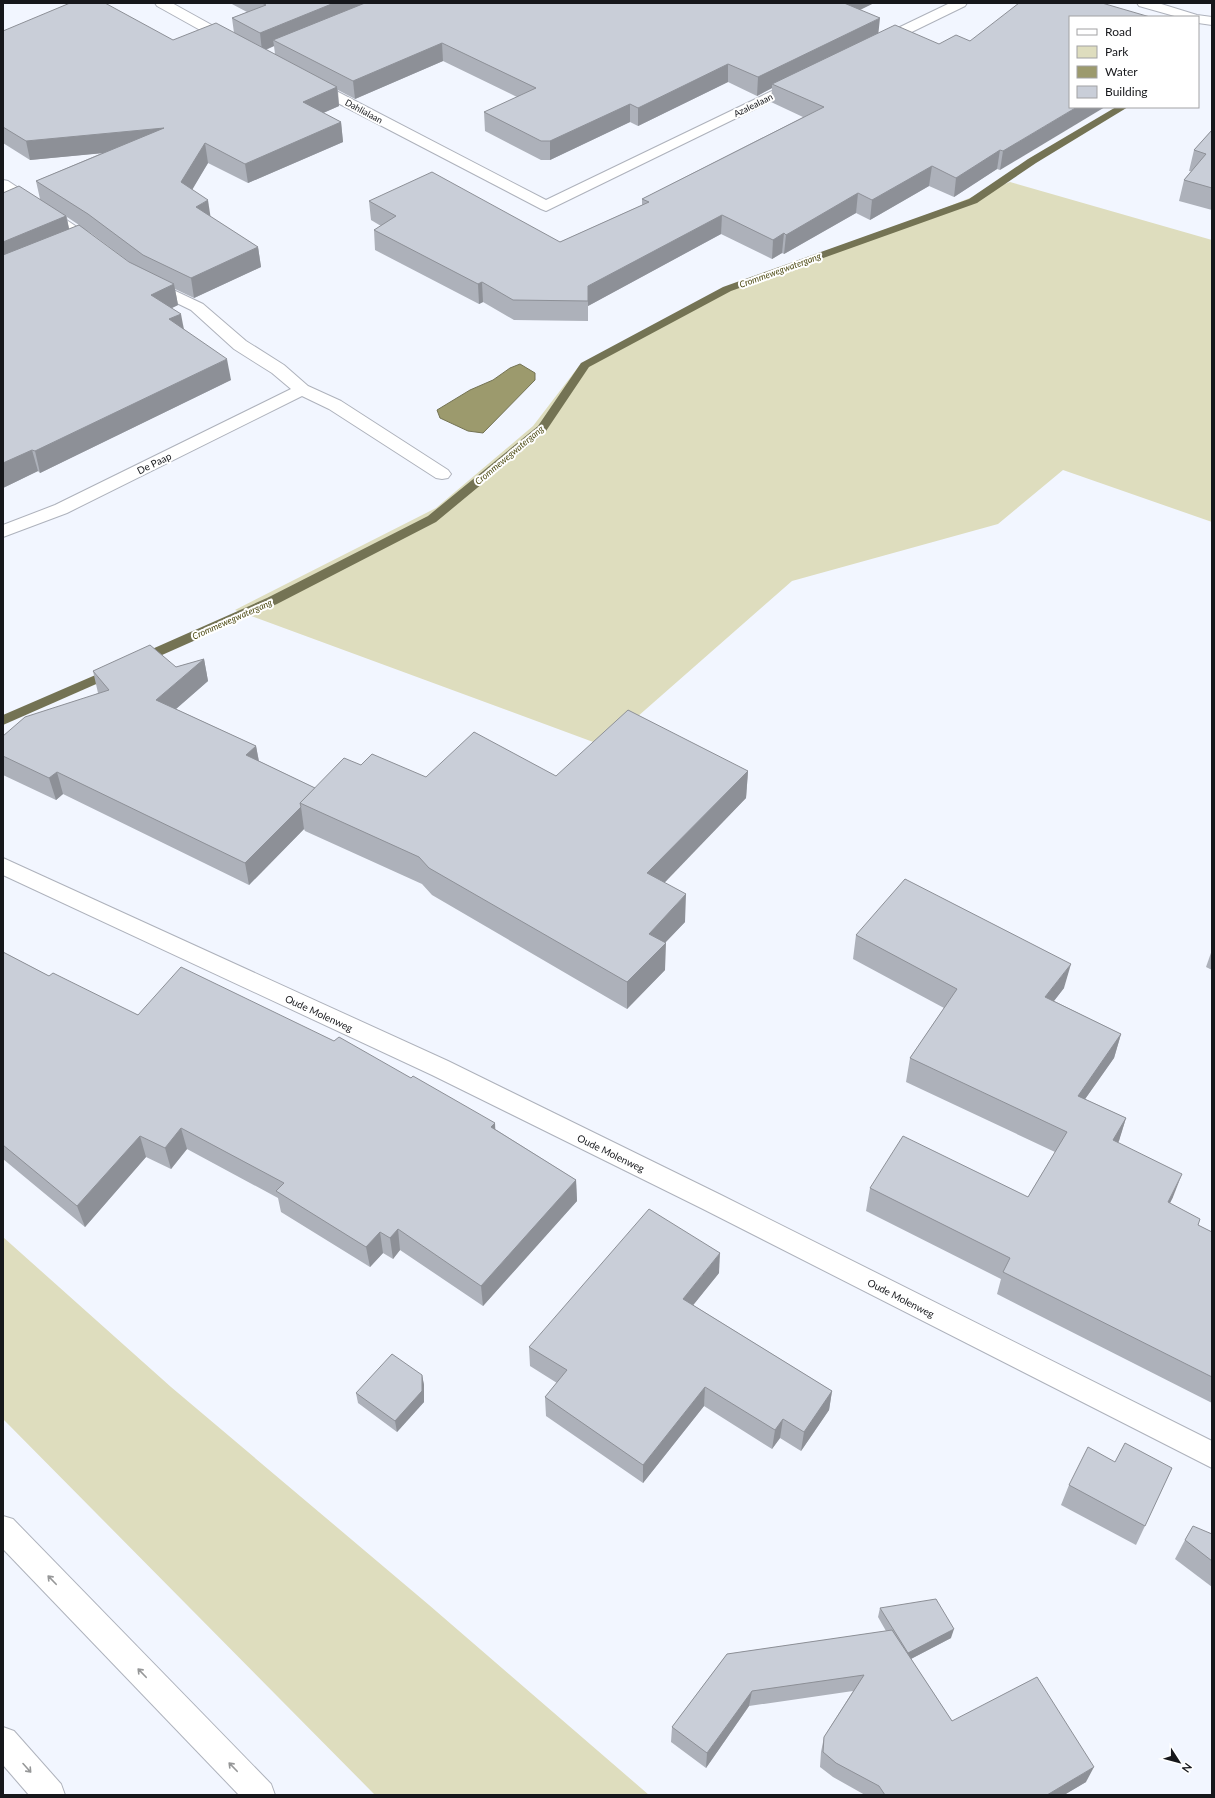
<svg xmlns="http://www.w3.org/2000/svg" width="1215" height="1798" font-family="Lato,sans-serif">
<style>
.green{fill:#deddbe}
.water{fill:#9c9a6d;stroke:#747354}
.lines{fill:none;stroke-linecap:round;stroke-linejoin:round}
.stream{fill:#747354;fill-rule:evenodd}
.minor-casing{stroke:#aeb2bc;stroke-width:2}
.trunk-casing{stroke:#aeb2bc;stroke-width:2}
.minor{fill:#fff;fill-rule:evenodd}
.trunk{fill:#fff;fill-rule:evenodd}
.wall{fill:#adb1ba;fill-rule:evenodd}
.shaded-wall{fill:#8d9097}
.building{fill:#c9ced8;stroke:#8d9097}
.oneway{stroke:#969798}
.labels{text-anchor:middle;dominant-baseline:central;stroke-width:4;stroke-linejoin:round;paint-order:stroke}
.far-street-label{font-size:9px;fill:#16171b;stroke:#fff}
.far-water-label{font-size:9px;font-style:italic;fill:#4d4a13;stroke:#fff}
.street-label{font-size:10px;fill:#16171b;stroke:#fff}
</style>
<rect width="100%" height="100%" fill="#f2f6ff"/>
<g class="green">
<path d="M 1010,182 L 1212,240 L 1212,522 L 1063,470 L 998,524 L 792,581 L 604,746 L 235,610 L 436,508 L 533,426 L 579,366 L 725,287 L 937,211 Z"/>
<path d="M 3,1237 L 171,1387 L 429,1605 L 649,1795 L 375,1795 L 3,1419 Z"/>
</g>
<path class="water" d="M 520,364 L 535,373 L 535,380 L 483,433 L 468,431 L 440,418 L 437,410 L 470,390 L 493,380 L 510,368 Z"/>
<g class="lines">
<g class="stream">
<path d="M 1116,107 L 1128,107 L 1036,163 L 977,203 L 731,291 L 589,367 L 546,431 L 436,522 L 277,604 L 144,663 L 139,664 L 134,663 L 132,660 L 134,657 L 267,598 L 428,516 L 538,426 L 581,363 L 723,287 L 969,199 L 1028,159 Z"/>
<path d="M 114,667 L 119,668 L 121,671 L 119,674 L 3,725 L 3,715 Z"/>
</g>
<g class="minor-casing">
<g id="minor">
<path d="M 155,3 L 172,3 L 237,39 L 239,42 L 237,45 L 227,45 L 157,6 Z"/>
<path d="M 950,3 L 967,3 L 965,6 L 885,45 L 875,45 L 873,42 L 875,39 Z"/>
<path d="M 1137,3 L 1158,3 L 1197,15 L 1212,17 L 1212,25 L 1198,23 L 1198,17 L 1178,17 L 1139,6 Z"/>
<path d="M 799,78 L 804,79 L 806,82 L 804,85 L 546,211 L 541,209 L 307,87 L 305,84 L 307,81 L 317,81 L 546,200 Z"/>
<path d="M 3,180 L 8,181 L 101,243 L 104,246 L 101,249 L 96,251 L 91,249 L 3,191 Z"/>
<path d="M 150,279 L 203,304 L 246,341 L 284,365 L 308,386 L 341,401 L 448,470 L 451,474 L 448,478 L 442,479 L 436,478 L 329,409 L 302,396 L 67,513 L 3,537 L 3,525 L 55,505 L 291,389 L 272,373 L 234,349 L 191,310 L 144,287 L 142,284 L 144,281 Z"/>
<path d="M 3,858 L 448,1061 L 721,1195 L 1212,1441 L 1212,1468 L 703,1209 L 432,1075 L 3,875 Z"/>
</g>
</g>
<g class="trunk-casing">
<g id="trunk">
<path d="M 3,1516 L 13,1519 L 271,1784 L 275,1795 L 239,1795 L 3,1549 Z"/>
<path d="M 3,1727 L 14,1731 L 61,1784 L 65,1795 L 29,1795 L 3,1765 Z"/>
</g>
</g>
<use href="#minor" class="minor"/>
<use href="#trunk" class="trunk"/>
</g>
<g class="wall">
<path d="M 230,3 L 874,3 L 860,10 L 878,33 L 939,44 L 970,41 L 1102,3 L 1000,170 L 997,169 L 954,197 L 929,186 L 870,220 L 856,213 L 784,254 L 782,253 L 772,259 L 721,234 L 588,306 L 588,321 L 514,320 L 483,302 L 479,304 L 375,250 L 374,230 L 381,226 L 371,220 L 369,201 L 560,242 L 642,205 L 642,199 L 803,117 L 771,102 L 772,88 L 757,96 L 728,82 L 638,126 L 630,122 L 550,160 L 541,160 L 485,131 L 484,112 L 517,97 L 443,61 L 355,99 L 338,90 L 339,106 L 323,113 L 341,122 L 343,142 L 248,183 L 208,163 L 192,189 L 211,217 L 258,247 L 261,267 L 194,298 L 175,289 L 178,305 L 172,308 L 184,329 L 231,380 L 40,473 L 38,471 L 3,488 L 3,193 L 40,199 L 36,181 L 102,153 L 30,160 L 3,143 L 3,31 L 173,40 L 234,33 L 232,18 L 247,12 ZM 274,46 L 275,54 L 266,50 ZM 67,217 L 79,225 L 69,229 ZM 86,230 L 92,234 L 132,264 L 129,262 Z"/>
<path d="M 1212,130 L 1212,210 L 1179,201 L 1184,180 L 1191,171 L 1189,171 L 1194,150 Z"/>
<path d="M 204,659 L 208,681 L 176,709 L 256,746 L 259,761 L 315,788 L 361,765 L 426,777 L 556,776 L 748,771 L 746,798 L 664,882 L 685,922 L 665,943 L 665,970 L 627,1009 L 432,895 L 422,884 L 305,831 L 304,829 L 249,885 L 63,794 L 56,800 L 3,775 L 3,736 L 98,693 L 93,671 L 176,667 Z"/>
<path d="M 856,935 L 1064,988 L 1054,1001 L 1121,1034 L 1114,1058 L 1085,1099 L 1126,1118 L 1118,1143 L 1173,1197 L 1170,1203 L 1198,1225 L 1212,1232 L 1212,1403 L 997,1294 L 1001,1279 L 866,1211 L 870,1188 L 1028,1197 L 1055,1152 L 906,1082 L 910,1058 L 944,1008 L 853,959 Z"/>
<path d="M 1212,950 L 1212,970 L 1206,967 Z"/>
<path d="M 3,952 L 49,976 L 138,1015 L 495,1129 L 576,1180 L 577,1201 L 483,1306 L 400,1250 L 393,1259 L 383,1253 L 370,1267 L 281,1212 L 278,1198 L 187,1149 L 171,1169 L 146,1157 L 85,1227 L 3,1159 Z"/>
<path d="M 719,1273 L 693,1305 L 832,1391 L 829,1410 L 801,1451 L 780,1438 L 772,1449 L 704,1406 L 643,1483 L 546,1416 L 545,1397 L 557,1383 L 530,1366 L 529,1347 Z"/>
<path d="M 422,1375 L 424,1385 L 424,1402 L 397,1432 L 358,1403 L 356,1393 Z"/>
<path d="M 1115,1462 L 1172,1468 L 1136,1545 L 1061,1505 L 1069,1485 Z"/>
<path d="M 1212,1534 L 1212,1587 L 1175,1559 L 1185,1540 Z"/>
<path d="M 880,1608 L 951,1638 L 911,1659 L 952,1721 L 1086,1782 L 1064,1795 L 865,1795 L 833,1777 L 820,1767 L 821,1752 L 824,1737 L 853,1691 L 749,1706 L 706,1768 L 671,1742 L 672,1727 L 727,1654 L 886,1631 L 878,1617 Z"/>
</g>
<g class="shaded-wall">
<path d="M 334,3 L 380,3 L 273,40 L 274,46 L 262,51 L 260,33 Z"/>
<path d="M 840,3 L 874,3 L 839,20 Z"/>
<path d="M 880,18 L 878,37 L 772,84 L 772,88 L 757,96 L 758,77 Z"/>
<path d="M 442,43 L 443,61 L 355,99 L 353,81 Z"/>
<path d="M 728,64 L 728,82 L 638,126 L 638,108 Z"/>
<path d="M 337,87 L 339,106 L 305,121 L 303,102 Z"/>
<path d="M 630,104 L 630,122 L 550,160 L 550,141 Z"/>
<path d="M 1077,107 L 1105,107 L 1000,170 L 1003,151 Z"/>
<path d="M 341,122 L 343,142 L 248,183 L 245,164 Z"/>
<path d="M 164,128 L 168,147 L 30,160 L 26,141 Z"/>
<path d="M 205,143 L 208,163 L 185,202 L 181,182 Z"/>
<path d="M 1000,150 L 997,169 L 954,197 L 956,178 Z"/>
<path d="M 932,166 L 929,186 L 870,220 L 872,200 Z"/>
<path d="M 858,193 L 856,213 L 784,254 L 786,235 Z"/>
<path d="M 208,200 L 211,220 L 196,207 Z"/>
<path d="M 722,215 L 721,234 L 588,306 L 588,286 Z"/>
<path d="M 66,216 L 71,237 L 3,265 L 3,242 Z"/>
<path d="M 784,233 L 782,253 L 772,259 L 773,240 Z"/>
<path d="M 258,247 L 261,267 L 194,298 L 191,278 Z"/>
<path d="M 482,282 L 483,302 L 479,304 L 478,284 Z"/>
<path d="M 174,284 L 178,305 L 155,316 L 151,295 Z"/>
<path d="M 181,314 L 185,335 L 169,319 Z"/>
<path d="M 227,359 L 231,380 L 40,473 L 35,451 Z"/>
<path d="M 32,450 L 38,471 L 3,488 L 3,463 Z"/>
<path d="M 204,659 L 208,681 L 161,722 L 156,700 Z"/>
<path d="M 256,746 L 260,768 L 246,755 Z"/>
<path d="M 748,771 L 746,798 L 647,901 L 647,873 Z"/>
<path d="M 57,772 L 63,794 L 56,800 L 49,778 Z"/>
<path d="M 301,807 L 304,829 L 249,885 L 245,863 Z"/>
<path d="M 686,894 L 685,922 L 659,949 L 666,943 L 665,970 L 627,1009 L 627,982 L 649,934 Z"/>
<path d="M 1071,964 L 1064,988 L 1039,1020 L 1045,997 Z"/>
<path d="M 1121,1034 L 1114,1058 L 1071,1119 L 1078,1096 Z"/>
<path d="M 1126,1118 L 1119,1141 L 1105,1163 L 1113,1140 Z"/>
<path d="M 495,1123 L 496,1144 L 491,1127 Z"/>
<path d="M 181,1128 L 187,1149 L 171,1169 L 165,1148 Z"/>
<path d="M 140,1136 L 146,1157 L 85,1227 L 77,1206 Z"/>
<path d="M 1182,1174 L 1173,1197 L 1159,1224 L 1168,1202 Z"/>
<path d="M 576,1180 L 577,1201 L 483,1306 L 481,1286 Z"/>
<path d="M 398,1229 L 400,1250 L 393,1259 L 390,1238 Z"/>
<path d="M 380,1232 L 383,1253 L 370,1267 L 366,1247 Z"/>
<path d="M 720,1253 L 719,1273 L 682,1319 L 683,1299 Z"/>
<path d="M 422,1375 L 424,1385 L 424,1402 L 397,1432 L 395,1421 Z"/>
<path d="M 705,1387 L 704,1406 L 643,1483 L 643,1465 Z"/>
<path d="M 832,1391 L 829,1410 L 801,1451 L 804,1432 Z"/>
<path d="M 783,1419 L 780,1438 L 772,1449 L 775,1430 Z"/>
<path d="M 954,1629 L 951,1638 L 905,1662 L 907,1653 Z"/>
<path d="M 752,1691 L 749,1706 L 706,1768 L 707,1753 Z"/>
<path d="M 1094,1767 L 1086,1782 L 1064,1795 L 1047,1795 Z"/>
</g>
<g class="building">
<path d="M 70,3 L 105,3 L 173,40 L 216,23 L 337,87 L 303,102 L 341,122 L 245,164 L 205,143 L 181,182 L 208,200 L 196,207 L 258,247 L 191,278 L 143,255 L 88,214 L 36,181 L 164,128 L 26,141 L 3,127 L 3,31 Z"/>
<path d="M 262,3 L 334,3 L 260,33 L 232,18 L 266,5 Z"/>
<path d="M 365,3 L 844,3 L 880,18 L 758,77 L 728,64 L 638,108 L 630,104 L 550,141 L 541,141 L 484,112 L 536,88 L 442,43 L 353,81 L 273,40 Z"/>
<path d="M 1019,3 L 1102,3 L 1150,17 L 1070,17 L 1070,107 L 1077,107 L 1003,151 L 1000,150 L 956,178 L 932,166 L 872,200 L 858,193 L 786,235 L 784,233 L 773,240 L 722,215 L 588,286 L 588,301 L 513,300 L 482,282 L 478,284 L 374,230 L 396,216 L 369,201 L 432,172 L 560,242 L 649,202 L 642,199 L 824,107 L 772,84 L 895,25 L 939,44 L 956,35 L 970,41 Z"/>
<path d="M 1212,130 L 1212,188 L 1184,180 L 1206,154 L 1194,150 Z"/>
<path d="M 19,186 L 66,216 L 3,242 L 3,193 Z"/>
<path d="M 79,225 L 129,262 L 174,284 L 151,295 L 181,314 L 169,319 L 227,359 L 35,451 L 32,450 L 3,463 L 3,255 Z"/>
<path d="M 150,645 L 176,667 L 204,659 L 156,700 L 256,746 L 246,755 L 315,788 L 300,803 L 301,807 L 245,863 L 57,772 L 49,778 L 3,756 L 3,736 L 25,717 L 109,690 L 93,671 Z"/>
<path d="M 628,710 L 748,771 L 647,873 L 686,894 L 649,934 L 666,943 L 627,982 L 429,868 L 419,857 L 300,803 L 344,758 L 361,765 L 372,754 L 426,777 L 474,732 L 556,776 Z"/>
<path d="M 905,879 L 1071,964 L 1045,997 L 1121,1034 L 1078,1096 L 1126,1118 L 1113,1140 L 1182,1174 L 1168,1202 L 1200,1219 L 1198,1225 L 1212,1232 L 1212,1377 L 1003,1272 L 1010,1258 L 870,1188 L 903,1136 L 1028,1197 L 1067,1132 L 910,1058 L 957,989 L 856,935 Z"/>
<path d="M 3,952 L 49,976 L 53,973 L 138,1015 L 181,967 L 334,1041 L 339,1037 L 411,1078 L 413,1076 L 495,1123 L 491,1127 L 576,1180 L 481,1286 L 398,1229 L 390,1238 L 380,1232 L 366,1247 L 276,1191 L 284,1183 L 181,1128 L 165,1148 L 140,1136 L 77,1206 L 3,1145 Z"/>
<path d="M 649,1209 L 720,1253 L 683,1299 L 832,1391 L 804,1432 L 783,1419 L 775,1430 L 705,1387 L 643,1465 L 545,1397 L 567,1370 L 529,1347 Z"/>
<path d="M 392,1354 L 422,1375 L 422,1391 L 395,1421 L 356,1393 Z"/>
<path d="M 1125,1443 L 1172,1468 L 1145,1526 L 1069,1485 L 1088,1447 L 1115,1462 Z"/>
<path d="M 1193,1526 L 1212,1534 L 1212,1561 L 1185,1540 Z"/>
<path d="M 936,1599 L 954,1629 L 908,1653 L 880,1608 Z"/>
<path d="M 892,1630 L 952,1721 L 1037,1677 L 1094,1767 L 1047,1795 L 885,1795 L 879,1786 L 836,1763 L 823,1752 L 824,1737 L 864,1675 L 752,1691 L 707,1753 L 672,1727 L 727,1654 Z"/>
</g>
<defs><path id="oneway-shaft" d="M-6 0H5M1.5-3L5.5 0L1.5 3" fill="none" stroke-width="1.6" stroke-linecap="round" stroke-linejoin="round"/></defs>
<g class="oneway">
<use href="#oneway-shaft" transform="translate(52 1580) rotate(-134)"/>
<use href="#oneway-shaft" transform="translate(142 1673) rotate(-134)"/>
<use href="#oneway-shaft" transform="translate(233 1767) rotate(-134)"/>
<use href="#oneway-shaft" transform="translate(27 1768) rotate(48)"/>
</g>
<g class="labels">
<g class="far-street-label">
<text transform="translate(753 105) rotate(-26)">Azalealaan</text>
<text transform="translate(364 111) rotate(28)">Dahlialaan</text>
</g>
<g class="far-water-label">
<text transform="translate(780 270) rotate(-20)">Crommewegwatergang</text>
<text transform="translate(509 455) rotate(-40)">Crommewegwatergang</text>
<text transform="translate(232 619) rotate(-24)">Crommewegwatergang</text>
</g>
<g class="street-label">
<text transform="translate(154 463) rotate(-26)">De Paap</text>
<text transform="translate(319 1013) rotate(25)">Oude Molenweg</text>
<text transform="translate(611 1153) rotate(26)">Oude Molenweg</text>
<text transform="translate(901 1298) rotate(27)">Oude Molenweg</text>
</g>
</g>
<rect width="1215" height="1798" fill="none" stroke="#16171b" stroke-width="8"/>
<rect x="1069" y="16" width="130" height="92" fill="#ffffff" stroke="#a2a2a4"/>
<rect x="1077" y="29" width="20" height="6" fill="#ffffff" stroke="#a2a2a4"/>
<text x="1105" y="36" font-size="12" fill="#16171b">Road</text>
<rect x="1077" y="46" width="20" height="12" fill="#deddbe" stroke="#a2a2a4"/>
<text x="1105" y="56" font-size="12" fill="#16171b">Park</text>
<rect x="1077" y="66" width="20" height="12" fill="#9c9a6d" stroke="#a2a2a4"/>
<text x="1105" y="76" font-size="12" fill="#16171b">Water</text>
<rect x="1077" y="86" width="20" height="12" fill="#c9ced8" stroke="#a2a2a4"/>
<text x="1105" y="96" font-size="12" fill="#16171b">Building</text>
<g transform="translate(1179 1762) rotate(126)" stroke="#ffffff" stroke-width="3" paint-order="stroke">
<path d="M0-3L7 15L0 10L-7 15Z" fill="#16171b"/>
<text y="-6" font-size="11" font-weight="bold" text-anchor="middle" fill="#16171b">N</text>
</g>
</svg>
